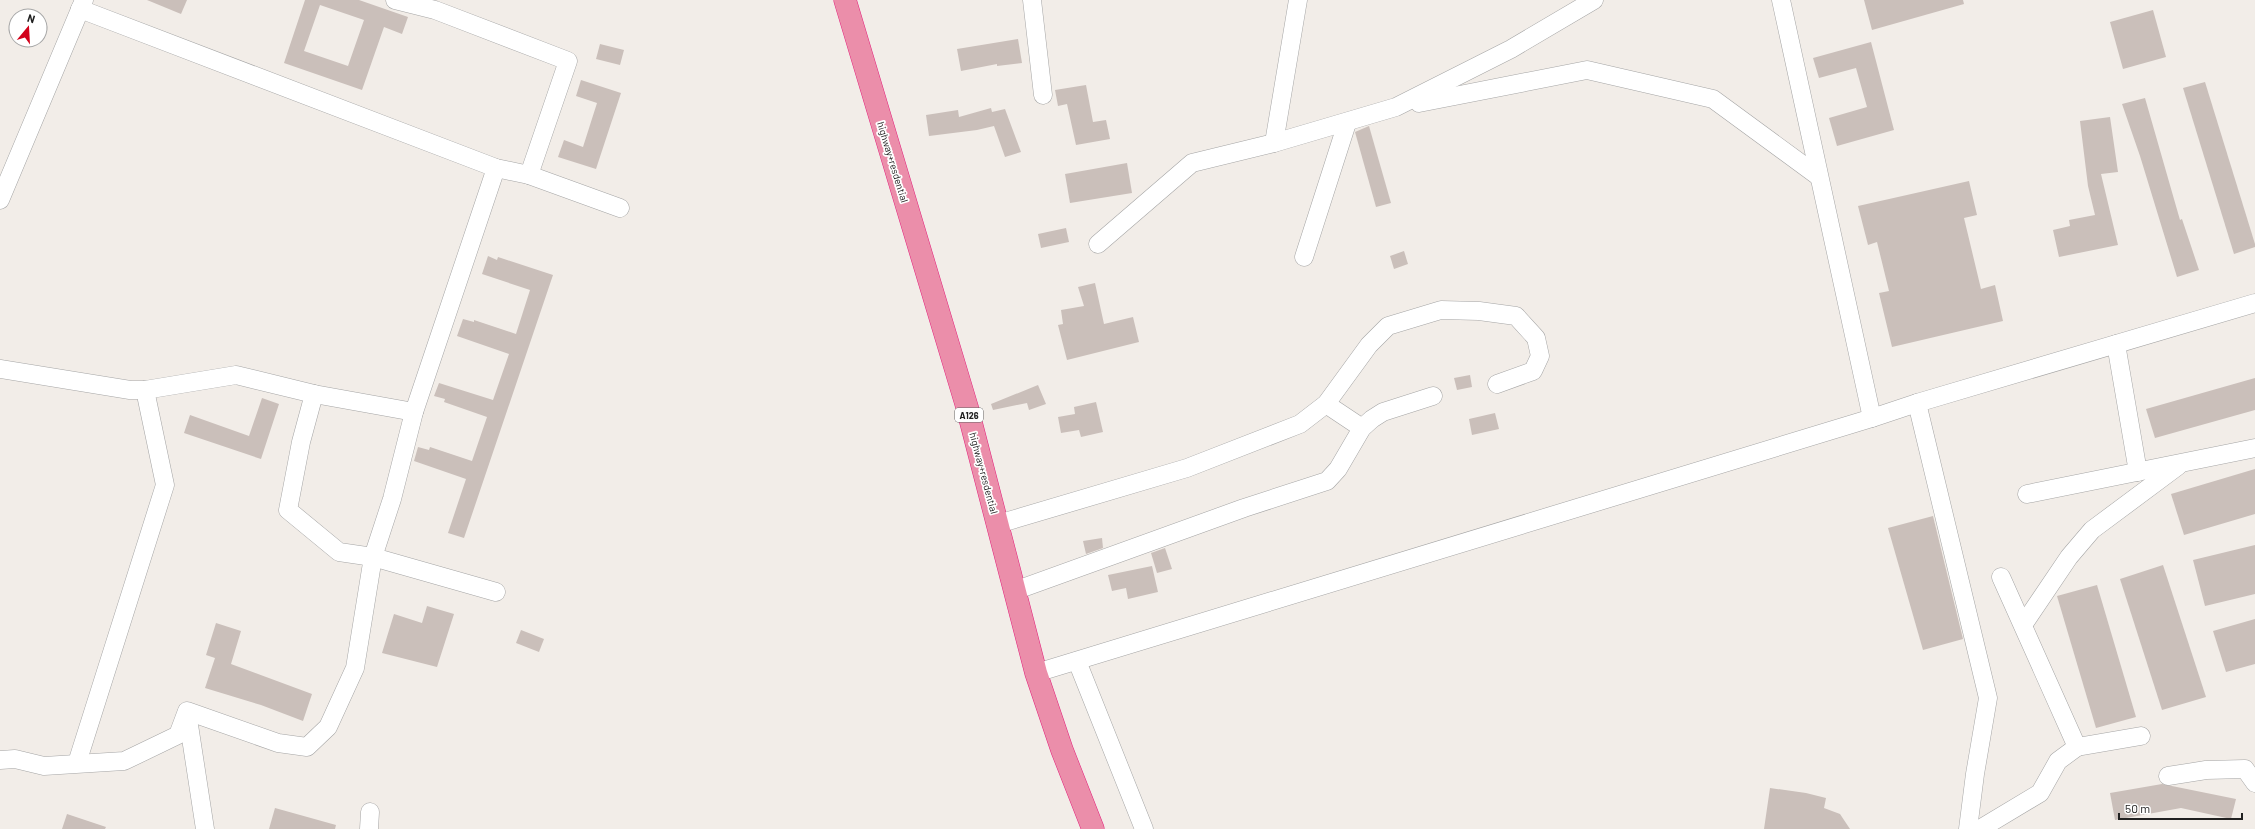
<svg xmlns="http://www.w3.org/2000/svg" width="2255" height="829" font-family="Barlow,sans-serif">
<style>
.building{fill:#cabfba;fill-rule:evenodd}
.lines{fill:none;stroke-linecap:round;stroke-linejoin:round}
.minor-casing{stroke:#a5a5a5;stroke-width:19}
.highway-casing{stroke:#e2227c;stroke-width:23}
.minor{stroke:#fff;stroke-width:18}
.highway{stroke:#eb8eaa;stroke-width:22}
.labels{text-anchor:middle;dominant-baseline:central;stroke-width:3.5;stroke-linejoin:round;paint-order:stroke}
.shield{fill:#fff;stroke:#646464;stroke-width:1}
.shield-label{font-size:9px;font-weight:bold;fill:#212121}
.street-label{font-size:10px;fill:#212121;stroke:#fff}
</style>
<rect width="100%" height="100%" fill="#f2ede8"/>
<g class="building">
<path d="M 147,0 L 187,0 L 181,14 Z"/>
<path d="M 305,0 L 359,0 L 408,17 L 402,34 L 384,27 L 362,90 L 284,63 ZM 320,5 L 364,20 L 348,66 L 304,51 Z"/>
<path d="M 1864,0 L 1963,0 L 1964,4 L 1872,30 Z"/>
<path d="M 2153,10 L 2166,57 L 2123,69 L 2110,22 Z"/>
<path d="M 1018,39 L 1022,63 L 997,66 L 997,64 L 961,71 L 957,49 Z"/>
<path d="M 1871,42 L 1894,130 L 1837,146 L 1829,118 L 1867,107 L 1856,68 L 1819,78 L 1813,58 Z"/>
<path d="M 600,44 L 624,50 L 620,65 L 596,59 Z"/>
<path d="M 581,80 L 621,93 L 596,169 L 558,157 L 564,140 L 583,147 L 597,103 L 576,96 Z"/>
<path d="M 2205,82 L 2255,244 L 2255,247 L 2234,254 L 2183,88 Z"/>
<path d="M 1086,85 L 1093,122 L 1106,120 L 1110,139 L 1076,145 L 1067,104 L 1058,106 L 1055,90 Z"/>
<path d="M 2145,98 L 2180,220 L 2182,219 L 2199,270 L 2177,277 L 2140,156 L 2122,104 Z"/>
<path d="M 991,108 L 992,112 L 1005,109 L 1021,152 L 1005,157 L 994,126 L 977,130 L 929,136 L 926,115 L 958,110 L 959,117 Z"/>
<path d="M 2110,117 L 2118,172 L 2101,174 L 2118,245 L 2059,257 L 2053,230 L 2070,226 L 2069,220 L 2095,215 L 2088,186 L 2080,121 Z"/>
<path d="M 1369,126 L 1391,203 L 1376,207 L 1355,132 Z"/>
<path d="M 1127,163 L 1132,193 L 1070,203 L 1065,174 Z"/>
<path d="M 1969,181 L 1977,215 L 1964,218 L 1981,289 L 1995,285 L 2003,321 L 1892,347 L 1879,293 L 1889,291 L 1877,242 L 1868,245 L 1858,206 Z"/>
<path d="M 1066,228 L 1069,242 L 1041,248 L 1038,234 Z"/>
<path d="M 1404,251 L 1408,264 L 1394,269 L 1390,256 Z"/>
<path d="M 488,256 L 497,260 L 498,257 L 553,275 L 464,538 L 448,533 L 466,479 L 414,461 L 418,447 L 429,450 L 430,447 L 472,461 L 487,417 L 444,402 L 445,399 L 434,396 L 439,383 L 493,400 L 509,354 L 457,336 L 463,319 L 474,322 L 474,320 L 516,334 L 530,290 L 482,274 Z"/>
<path d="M 1095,283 L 1104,324 L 1133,317 L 1139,342 L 1067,360 L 1058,325 L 1063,324 L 1061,310 L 1084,306 L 1078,287 Z"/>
<path d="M 1470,375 L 1472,387 L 1457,390 L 1454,378 Z"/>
<path d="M 2255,378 L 2255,410 L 2155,438 L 2146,409 Z"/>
<path d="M 1038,385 L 1046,404 L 1029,410 L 1027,403 L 993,410 L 991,404 Z"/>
<path d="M 262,398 L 279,404 L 261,459 L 184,433 L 190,415 L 249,436 Z"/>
<path d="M 1096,402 L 1103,432 L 1081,437 L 1079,430 L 1061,433 L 1058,417 L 1075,414 L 1074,407 Z"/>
<path d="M 1495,413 L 1499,429 L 1472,435 L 1469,419 Z"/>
<path d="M 2255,469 L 2255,514 L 2184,535 L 2171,494 Z"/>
<path d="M 1933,516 L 1963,639 L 1923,650 L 1888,528 Z"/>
<path d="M 1102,538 L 1103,548 L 1086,554 L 1083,541 Z"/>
<path d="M 2255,545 L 2255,594 L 2205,606 L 2193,560 Z"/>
<path d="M 1165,548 L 1172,569 L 1157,573 L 1151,553 Z"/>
<path d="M 2163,565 L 2206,697 L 2162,710 L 2120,579 Z"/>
<path d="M 1152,566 L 1158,592 L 1128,599 L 1126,588 L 1112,591 L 1108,575 Z"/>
<path d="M 2097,585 L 2136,717 L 2096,728 L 2057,596 Z"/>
<path d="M 427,606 L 454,614 L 437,667 L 382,653 L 394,614 L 422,623 Z"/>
<path d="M 2255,619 L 2255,664 L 2226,672 L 2213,631 Z"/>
<path d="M 216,623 L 241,631 L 231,664 L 312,694 L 303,721 L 261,705 L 205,688 L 215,658 L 206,655 Z"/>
<path d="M 521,630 L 544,639 L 539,652 L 516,643 Z"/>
<path d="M 2162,784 L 2236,799 L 2231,819 L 2181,808 L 2115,820 L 2110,793 Z"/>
<path d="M 1770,788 L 1806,793 L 1826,798 L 1824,808 L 1840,814 L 1850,829 L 1764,829 Z"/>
<path d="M 275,808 L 336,825 L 335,829 L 269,829 Z"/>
<path d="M 67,814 L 106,827 L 105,829 L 62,829 Z"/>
</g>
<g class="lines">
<g class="minor-casing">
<g id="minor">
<path d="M 395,0 L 435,10 L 568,61 L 529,175"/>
<path d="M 1032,0 L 1043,95"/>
<path d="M 1781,0 L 1872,418"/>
<path d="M 80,9 L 496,168 L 529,175 L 620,208"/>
<path d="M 1419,103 L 1587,70 L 1713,99 L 1818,176"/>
<path d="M 1274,143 L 1298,0"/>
<path d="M 0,200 L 84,0"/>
<path d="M 1098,244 L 1192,163 L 1274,143 L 1396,107 L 1511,49 L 1594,0"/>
<path d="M 1304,257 L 1347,123"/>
<path d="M 2116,344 L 2138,472"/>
<path d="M 0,369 L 130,390 L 145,390 L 236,375 L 314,394 L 414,412"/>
<path d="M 314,394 L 301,442 L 288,510 L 339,552 L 373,557 L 496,592"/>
<path d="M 1917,403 L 1988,698 L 1975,774 L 1968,829"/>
<path d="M 1326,404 L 1362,428"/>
<path d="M 2027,494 L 2255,448"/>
<path d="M 998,524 L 1187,468 L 1300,424 L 1326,404 L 1369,345 L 1388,326 L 1441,310 L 1479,311 L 1516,316 L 1536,338 L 1540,356 L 1533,371 L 1497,384"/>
<path d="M 2001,577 L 2077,747 L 2141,736"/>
<path d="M 1014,591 L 1244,508 L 1327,481 L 1338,469 L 1362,428 L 1372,419 L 1383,412 L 1433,396"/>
<path d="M 2023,625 L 2069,557 L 2092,530 L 2178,466"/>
<path d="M 1077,661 L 1144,829"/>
<path d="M 1036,673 L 1872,418 L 1917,403 L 2255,303"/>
<path d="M 187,712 L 205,829"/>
<path d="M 0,760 L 15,759 L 44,766 L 124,761 L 178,735 L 187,711 L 278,743 L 307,747 L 328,727 L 355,668 L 373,557 L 392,499 L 414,412 L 496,168"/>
<path d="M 77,763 L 165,485 L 145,390"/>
<path d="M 2168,776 L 2206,770 L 2245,769 L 2255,783"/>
<path d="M 369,829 L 370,812"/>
<path d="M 1980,829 L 2040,793 L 2058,761 L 2077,747"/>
</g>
</g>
<g class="highway-casing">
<path id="highway" d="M 845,0 L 967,407 L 1036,673 L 1062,750 L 1093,829"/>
</g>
<use href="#minor" class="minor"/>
<use href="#highway" class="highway"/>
</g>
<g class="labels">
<rect class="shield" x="955" y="408" width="28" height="14" rx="3"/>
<g class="shield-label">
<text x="969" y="415">A126</text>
</g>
<g class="street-label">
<text transform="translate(893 162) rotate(73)">highway+resdential</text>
<text transform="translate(984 473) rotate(75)">highway+resdential</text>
</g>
</g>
<g transform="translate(28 28) rotate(18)"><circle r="19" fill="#ffffff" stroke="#a6a6a6"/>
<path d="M0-3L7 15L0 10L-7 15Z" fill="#d2001a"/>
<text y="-6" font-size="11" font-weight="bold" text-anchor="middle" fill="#212121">N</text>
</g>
<path d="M2119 813v6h123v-6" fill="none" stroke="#212121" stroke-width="2"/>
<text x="2125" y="813" font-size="12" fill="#212121" stroke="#ffffff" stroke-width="3" paint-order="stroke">50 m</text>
</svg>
